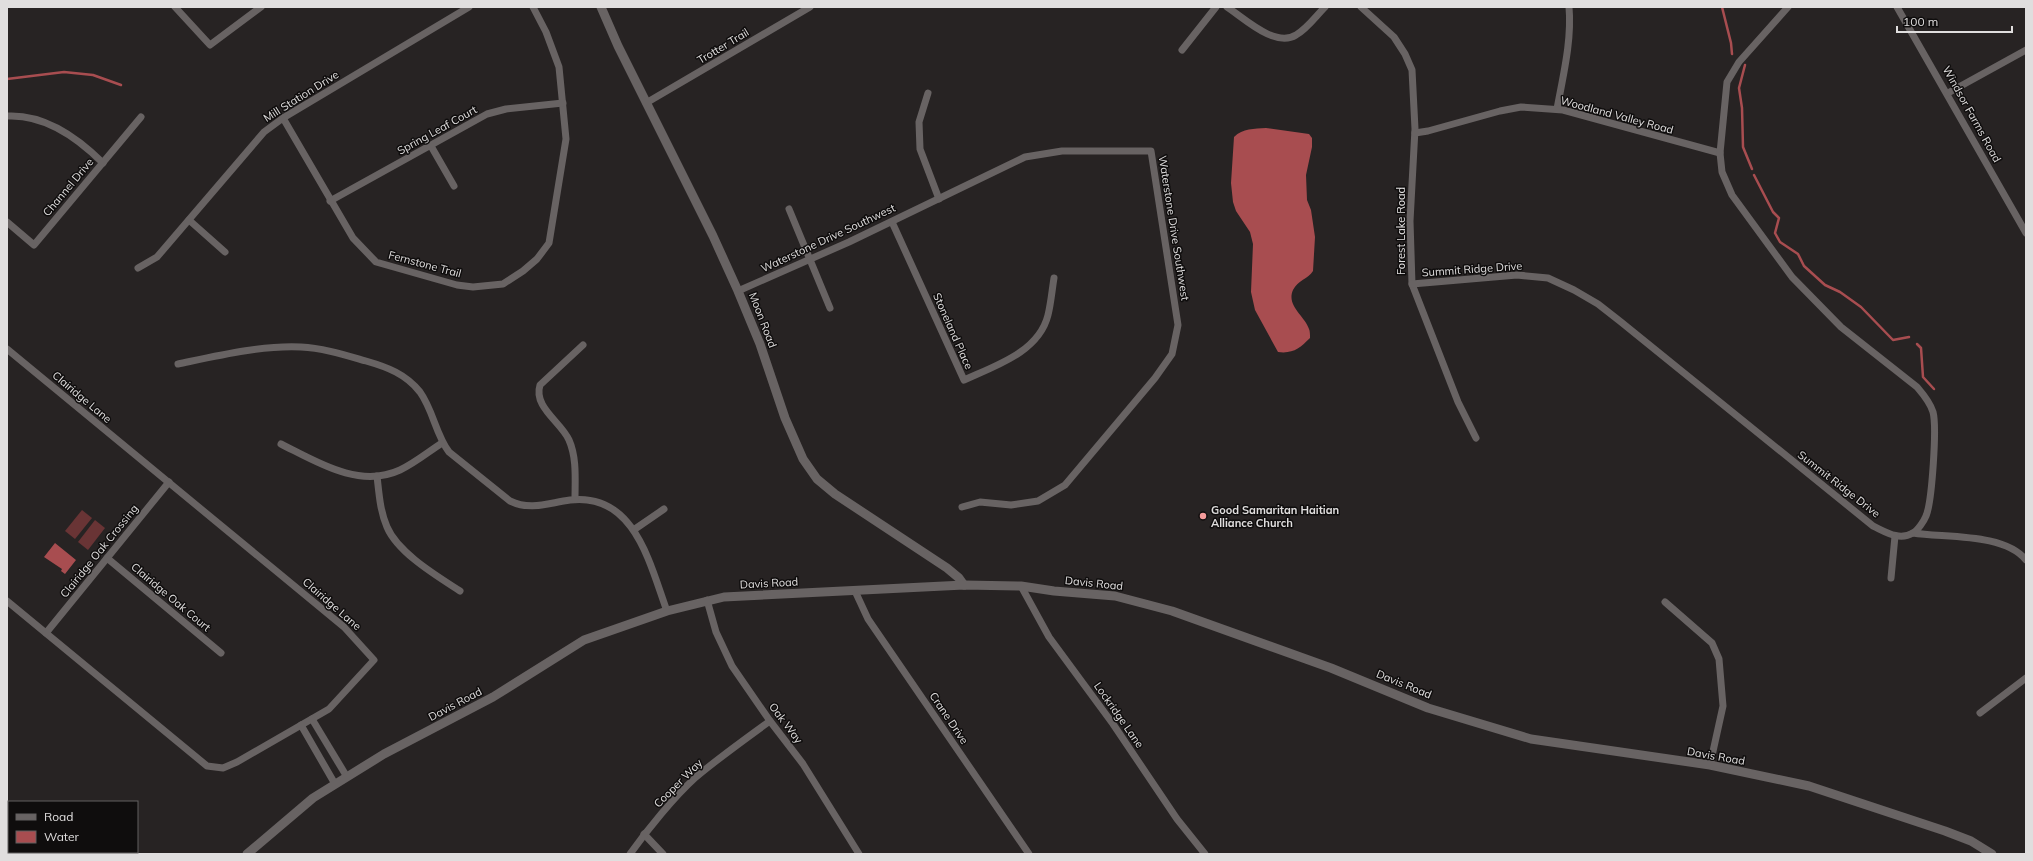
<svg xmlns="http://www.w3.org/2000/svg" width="2033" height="861" font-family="Mulish,sans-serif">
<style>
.green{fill:#693435}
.water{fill:#a84d50}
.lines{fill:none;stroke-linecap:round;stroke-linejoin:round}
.stream{stroke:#a84d50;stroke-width:2.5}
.minor{stroke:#686363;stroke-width:7}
.tertiary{stroke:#686363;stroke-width:9}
.poi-dot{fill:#f59b9b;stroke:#0f0d0d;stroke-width:1.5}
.labels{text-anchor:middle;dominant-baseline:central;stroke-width:3;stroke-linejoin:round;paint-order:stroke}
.street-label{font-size:11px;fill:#e0dede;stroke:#0f0d0d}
.poi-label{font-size:11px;font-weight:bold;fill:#e0dede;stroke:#0f0d0d;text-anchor:start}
</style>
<rect width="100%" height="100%" fill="#272323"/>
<g class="green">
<path d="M 82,510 L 92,518 L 75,539 L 65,531 Z"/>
<path d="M 95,520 L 105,528 L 88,550 L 78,542 Z"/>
</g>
<g class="water">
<path d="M 1266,128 L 1309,134 L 1312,138 L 1312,147 L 1306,175 L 1307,200 L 1311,210 L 1315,237 L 1313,271 C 1308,279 1298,280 1293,290 C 1286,306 1305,316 1309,329 C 1310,331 1310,335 1310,338 C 1300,348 1293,354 1278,352 L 1255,310 L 1251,292 L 1253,244 L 1250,232 L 1236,211 L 1233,202 L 1231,183 L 1234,137 C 1243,128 1254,129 1266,128 Z"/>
<path d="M 55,543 L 76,560 L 65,574 L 61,571 L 62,569 L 44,557 Z"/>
</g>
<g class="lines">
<g class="stream">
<path d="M 1722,7 L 1731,43 L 1732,54"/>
<path d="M 1745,65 L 1739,88 L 1742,108 L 1743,147 L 1752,169"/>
<path d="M 7,79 L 64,72 L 93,75 L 121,85"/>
<path d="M 1754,175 L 1773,212 L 1779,218 L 1775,233 L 1780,242 L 1798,254 L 1804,266 L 1825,285 L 1840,292 L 1861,307 L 1893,340 L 1909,337"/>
<path d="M 1917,344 L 1921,348 L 1923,377 L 1934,389"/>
</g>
<g class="minor">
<path d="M 175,7 L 210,45 L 261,7"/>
<path d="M 1227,7 C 1244,18 1275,48 1296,35 C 1307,29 1316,16 1325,7"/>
<path d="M 1361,7 L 1394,37 L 1405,54 L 1412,70 L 1415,129 L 1410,221 L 1412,284 L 1458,402 L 1476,438"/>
<path d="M 1897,7 L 2026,233"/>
<path d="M 1182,50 L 1216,7"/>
<path d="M 928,93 L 919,122 L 920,149 L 939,199"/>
<path d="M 1948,93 L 2026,50"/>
<path d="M 646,103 L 810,7"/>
<path d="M 1557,109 C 1563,76 1572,40 1569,7"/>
<path d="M 7,116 C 44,114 78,138 103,163"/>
<path d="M 283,118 L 353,238 L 376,262 L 457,285 L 473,287 L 503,284 L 523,271 L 537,259 L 549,243 L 566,139 L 559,67 L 546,32 L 533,7"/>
<path d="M 1415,133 L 1428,131 L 1500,111 L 1521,107 L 1563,110 L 1720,153"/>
<path d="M 431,146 L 454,186"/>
<path d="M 330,201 L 487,114 L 506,109 L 563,103"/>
<path d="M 789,209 L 830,308"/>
<path d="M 189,220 L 225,252"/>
<path d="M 7,222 L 34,245 L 141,117"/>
<path d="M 892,222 L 964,380 C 995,366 1039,352 1048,315 C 1051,303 1052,290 1054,278"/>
<path d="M 138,268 L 157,257 L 264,132 L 283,118 L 469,7"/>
<path d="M 1412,284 L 1517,275 L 1548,278 L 1574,290 L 1598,304 L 1621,322 L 1873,526 C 1886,532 1899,541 1913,533 C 1918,530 1924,521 1926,516 C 1932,502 1937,427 1933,412 C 1930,402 1923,394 1917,387 L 1841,327 L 1792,277 L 1732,195 L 1722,172 L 1720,153 L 1727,82 L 1739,62 L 1788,7"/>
<path d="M 738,291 L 849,242 L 1025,157 L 1062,151 L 1151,151 L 1178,325 L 1172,354 L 1155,378 L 1065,485 L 1038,501 L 1011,505 L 980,502 L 962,507"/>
<path d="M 7,349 L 344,627 L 374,660 L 329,709 L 237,762 L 223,768 L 207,766 L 7,601"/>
<path d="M 178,364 C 216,356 262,345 301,347 C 323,348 345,355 366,361 C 387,367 406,374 420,392 C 433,410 436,435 449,452 L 510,501 C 531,511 548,503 570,500 C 635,492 650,565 667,611"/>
<path d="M 281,444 C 317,462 359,489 400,470 C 415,463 428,452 442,443"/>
<path d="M 377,476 C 379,493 380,511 387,527 C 398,553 437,576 460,591"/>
<path d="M 575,499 C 575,480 577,458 569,440 C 561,422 533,407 540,385 L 583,345"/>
<path d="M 635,529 L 664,509"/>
<path d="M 1913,533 C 1946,538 2004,533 2026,560"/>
<path d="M 107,558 L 221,653"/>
<path d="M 1891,578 L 1895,536"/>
<path d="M 1021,586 L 1049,637 L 1113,724 L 1177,819 L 1205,854"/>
<path d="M 855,591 L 868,619 L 1029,854"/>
<path d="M 707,600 L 716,632 L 732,666 L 770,721 L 803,764 L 859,854"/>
<path d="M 1665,602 L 1712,643 L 1719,659 L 1723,706 L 1710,765"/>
<path d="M 46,633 L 169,482"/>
<path d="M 1980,713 L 2026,678"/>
<path d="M 312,719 L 347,777"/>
<path d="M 301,725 L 335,784"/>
<path d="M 644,834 L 663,854"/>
<path d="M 630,854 C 647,830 674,797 696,777 C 720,757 745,739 770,721"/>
</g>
<g class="tertiary">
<path d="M 601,7 L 618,46 L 713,236 L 738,291 L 760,344 L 785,418 L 803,459 L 817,479 L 835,494 L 947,568 L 959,578 L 964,585"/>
<path d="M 247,854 L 313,798 L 384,754 L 493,697 L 584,640 L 667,611 L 724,597 L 964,585 L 1021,586 L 1054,591 L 1115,596 L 1172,611 L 1331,668 L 1428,708 L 1531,739 L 1710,765 L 1809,786 L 1945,831 L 1971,841 L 1992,854"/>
</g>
</g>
<circle class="poi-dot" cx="1203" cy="516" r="4"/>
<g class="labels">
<g class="street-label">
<text transform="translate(723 46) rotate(-31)">Trotter Trail</text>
<text transform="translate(301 96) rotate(-32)">Mill Station Drive</text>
<text transform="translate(1972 114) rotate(61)">Windsor Farms Road</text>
<text transform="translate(1617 115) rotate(15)">Woodland Valley Road</text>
<text transform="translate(437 130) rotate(-29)">Spring Leaf Court</text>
<text transform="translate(68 187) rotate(-50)">Channel Drive</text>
<text transform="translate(1174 228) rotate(81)">Waterstone Drive Southwest</text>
<text transform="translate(1401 231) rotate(-90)">Forest Lake Road</text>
<text transform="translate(828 238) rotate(-25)">Waterstone Drive Southwest</text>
<text transform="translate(425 264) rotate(15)">Fernstone Trail</text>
<text transform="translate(1472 269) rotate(-4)">Summit Ridge Drive</text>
<text transform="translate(763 320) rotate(69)">Moon Road</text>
<text transform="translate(953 331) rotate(66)">Stoneland Place</text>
<text transform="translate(82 397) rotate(40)">Clairidge Lane</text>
<text transform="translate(1839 484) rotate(38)">Summit Ridge Drive</text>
<text transform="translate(99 551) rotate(-51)">Clairidge Oak Crossing</text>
<text transform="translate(769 583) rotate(-3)">Davis Road</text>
<text transform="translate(1094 583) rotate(6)">Davis Road</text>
<text transform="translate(171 597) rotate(40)">Clairidge Oak Court</text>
<text transform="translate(332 604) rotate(41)">Clairidge Lane</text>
<text transform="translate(1404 684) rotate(22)">Davis Road</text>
<text transform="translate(455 704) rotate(-28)">Davis Road</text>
<text transform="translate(1119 715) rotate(55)">Lockridge Lane</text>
<text transform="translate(949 718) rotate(56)">Crane Drive</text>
<text transform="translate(786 723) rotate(53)">Oak Way</text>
<text transform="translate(1716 756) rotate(10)">Davis Road</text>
<text transform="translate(678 783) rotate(-45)">Cooper Way</text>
</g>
<g class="poi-label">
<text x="1211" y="510">Good Samaritan Haitian<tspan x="1211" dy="13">Alliance Church</tspan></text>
</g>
</g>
<rect width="2033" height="861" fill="none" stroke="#e0dede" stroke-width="16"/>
<rect x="8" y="801" width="130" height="52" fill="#0f0d0d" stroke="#636161"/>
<rect x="16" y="814" width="20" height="6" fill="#686363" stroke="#636161"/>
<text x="44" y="821" font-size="12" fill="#e0dede">Road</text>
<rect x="16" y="831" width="20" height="12" fill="#a84d50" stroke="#636161"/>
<text x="44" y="841" font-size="12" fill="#e0dede">Water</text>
<path d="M1897 26v6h115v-6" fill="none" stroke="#e0dede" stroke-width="2"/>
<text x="1903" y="26" font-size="12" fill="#e0dede" stroke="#0f0d0d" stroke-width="3" paint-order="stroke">100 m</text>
</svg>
